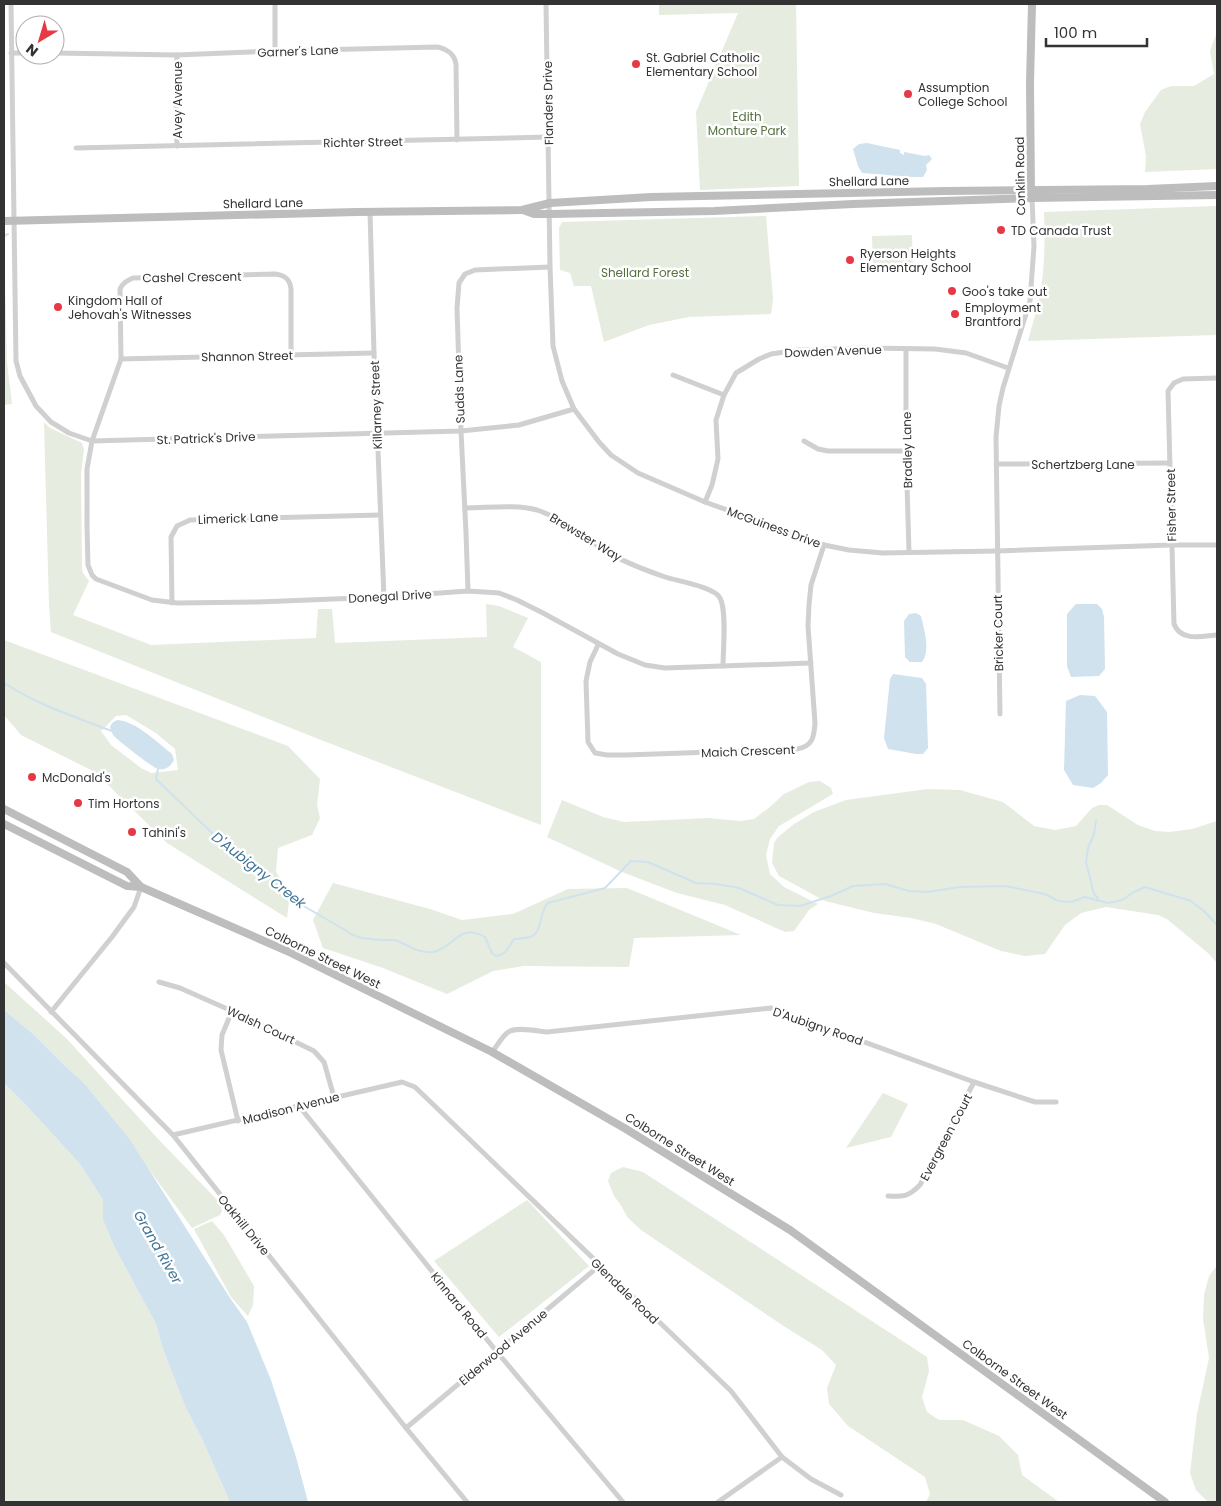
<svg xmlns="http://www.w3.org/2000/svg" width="1221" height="1506" font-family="Poppins,sans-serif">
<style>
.green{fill:#e6ecdf;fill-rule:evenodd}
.water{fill:#cfe2ee}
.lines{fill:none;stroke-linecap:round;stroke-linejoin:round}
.stream{stroke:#cfe2ee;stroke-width:2}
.street{stroke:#d0d0d0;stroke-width:5}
.secondary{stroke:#bdbdbd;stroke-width:8}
.poi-dot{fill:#e63946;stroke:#fff;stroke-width:2}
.labels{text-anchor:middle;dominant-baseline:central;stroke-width:5;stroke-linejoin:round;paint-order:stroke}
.street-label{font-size:12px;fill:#333;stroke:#fff}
.poi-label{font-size:12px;fill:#333;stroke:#fff;text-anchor:start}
.park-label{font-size:12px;fill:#56703f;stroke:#fff}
.water-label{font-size:14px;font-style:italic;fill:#3f7597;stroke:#fff}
</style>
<rect width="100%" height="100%" fill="#fff"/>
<g class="green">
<path d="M 659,4 L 796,4 L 799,186 L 700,190 L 696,112 L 738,13 L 659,15 Z"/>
<path d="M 1217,32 L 1217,169 L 1145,172 L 1146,156 L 1140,124 L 1145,112 L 1161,90 L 1171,86 L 1194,86 L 1214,74 L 1210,51 Z"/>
<path d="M 1217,206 L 1217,335 L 1028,341 C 1032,325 1037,310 1040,295 C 1045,267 1045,239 1044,212 Z"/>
<path d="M 766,216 L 773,299 L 771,314 L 689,317 L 649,325 L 604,342 L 591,286 L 574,286 L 570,273 L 560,270 L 559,228 L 562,222 Z"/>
<path d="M 912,235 L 913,268 L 873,269 L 872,236 Z"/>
<path d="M 4,242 L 7,362 L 12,404 L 4,405 Z"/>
<path d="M 44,422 L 50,428 L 82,443 L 84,450 L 81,473 L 82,569 L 83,573 L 89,581 L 73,615 L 151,645 L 316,638 L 318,609 L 332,609 L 335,643 L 487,637 L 486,604 L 499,606 L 528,618 L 513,647 L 541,662 L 541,825 L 321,740 L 51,632 L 49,605 Z"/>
<path d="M 4,640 L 288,746 L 320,779 L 317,805 L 320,818 L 312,835 L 278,848 L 276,872 L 290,893 L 287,918 L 167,843 L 95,772 L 21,735 L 4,715 ZM 126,715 L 156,733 L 175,749 L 178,770 L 151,773 L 141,768 L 111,745 L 101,731 L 116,716 Z"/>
<path d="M 820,781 L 831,788 L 833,794 L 779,826 L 770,839 L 766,855 L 770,874 L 784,887 L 818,904 L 809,910 L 794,931 L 785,932 L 725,905 L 677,893 L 622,872 L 547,837 L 562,800 L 603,817 L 624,822 L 708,818 L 740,821 L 754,819 L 771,806 L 784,794 L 809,782 Z"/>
<path d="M 928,789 L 960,790 L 1003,802 L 1034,826 L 1055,830 L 1076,826 L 1092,808 L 1099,805 L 1107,805 L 1138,825 L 1155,831 L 1169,832 L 1192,829 L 1217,821 L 1217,963 L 1208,953 L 1167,919 L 1158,915 L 1106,907 L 1081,913 L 1065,925 L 1045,954 L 1025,956 L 1001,951 L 936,924 L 911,918 L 874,913 L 825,901 L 779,876 L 772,863 L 774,843 L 777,838 L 794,824 L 814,812 L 846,800 Z"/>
<path d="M 333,883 L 430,909 L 462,920 L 513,914 L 568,889 L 627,888 L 741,935 L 634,938 L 629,967 L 524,966 L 493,971 L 447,994 L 383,968 L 323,948 L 313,920 Z"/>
<path d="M 4,982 L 67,1039 L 160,1141 L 220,1203 L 222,1211 L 220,1215 L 192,1228 L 145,1164 L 129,1138 L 84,1083 L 65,1066 L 32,1033 L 4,1010 Z"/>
<path d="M 4,1083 L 26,1105 L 80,1164 L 103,1200 L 103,1220 L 115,1248 L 156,1324 L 163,1349 L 185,1406 L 202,1439 L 230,1502 L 4,1502 Z"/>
<path d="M 883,1093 L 908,1104 L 891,1137 L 846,1148 Z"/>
<path d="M 623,1167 L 643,1172 L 927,1357 L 929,1371 L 922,1397 L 927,1412 L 939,1420 L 963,1420 L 999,1436 L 1018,1455 L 1022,1475 L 1059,1502 L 926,1502 L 930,1494 L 925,1477 L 848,1426 L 829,1404 L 827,1388 L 836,1365 L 822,1350 L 782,1325 L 641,1230 L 628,1218 L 620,1204 L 614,1196 L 608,1181 L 611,1173 Z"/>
<path d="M 527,1200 L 589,1266 L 499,1337 L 434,1261 Z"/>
<path d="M 212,1221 L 224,1235 L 254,1286 L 253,1305 L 248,1316 L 231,1297 L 194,1229 Z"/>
<path d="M 1216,1267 L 1217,1267 L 1217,1502 L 1208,1502 L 1196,1490 L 1190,1473 L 1197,1414 L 1209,1358 L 1203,1319 L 1204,1295 L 1209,1276 Z"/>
</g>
<g class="water">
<path d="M 867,143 L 900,150 L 900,153 L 904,155 L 904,152 L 925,156 L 929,155 L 932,159 L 926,165 L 927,170 L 923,177 L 912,177 L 862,173 L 858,166 L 853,149 L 859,144 Z"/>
<path d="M 1076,604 L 1097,604 L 1102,609 L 1104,617 L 1105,669 L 1099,676 L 1071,677 L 1067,666 L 1067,614 Z"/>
<path d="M 916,613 L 921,616 C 924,630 931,650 922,662 L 910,662 L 905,657 L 904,621 L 909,614 Z"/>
<path d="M 893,674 L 922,678 L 926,684 L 928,748 L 923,754 L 916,754 L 888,749 L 884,738 L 890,679 Z"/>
<path d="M 1080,695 L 1095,696 L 1107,712 L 1108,775 L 1101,783 L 1093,788 L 1073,785 L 1064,770 L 1066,701 Z"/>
<path d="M 117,720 C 136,721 158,743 172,754 L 174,760 C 171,766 165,771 158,769 C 153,768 116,739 113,735 C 112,733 111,730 110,727 L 112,723 Z"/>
<path d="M 4,1010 L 32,1033 L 65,1066 L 84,1083 L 129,1138 L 230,1298 L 247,1322 L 271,1380 L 296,1457 L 308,1502 L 230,1502 L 202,1439 L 185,1406 L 163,1349 L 156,1324 L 115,1248 L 103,1220 L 103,1200 L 80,1164 L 26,1105 L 4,1083 Z"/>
</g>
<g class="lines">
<g class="stream">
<path d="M 4,236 L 8,234"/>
<path d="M 4,683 C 38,705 75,717 112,731"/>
<path d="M 158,769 L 156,779 L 213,834 L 248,861 L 267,874 L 290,898 L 345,930 C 358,940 370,939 385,940 C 389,940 394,939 397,941 C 409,945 419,954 433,952 C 455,948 458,922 485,937 L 492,953 L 496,956 C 506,955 509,947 514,939 C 519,939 525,938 530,937 C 543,933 539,911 548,903 L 605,888 L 631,861 L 648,862 L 696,883 L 716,884 L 739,888 L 778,905 L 800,906 L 831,896 L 853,886 L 885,884 L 909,891 L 927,892 L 960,887 L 1005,886 L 1045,894 L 1058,901 L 1071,902 L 1085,897 L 1108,903 L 1122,900 L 1134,892 L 1145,887 L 1191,901 L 1205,912 L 1217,925"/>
<path d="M 1096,820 L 1094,834 L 1088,848 L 1086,862 L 1094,894 L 1098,898 L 1097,901"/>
</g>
<g class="street">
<path d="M 11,4 L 16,361 L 20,376 L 36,406 L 51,422 L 69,433 L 92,441 L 461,431 L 519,425 L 574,409"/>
<path d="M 275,4 L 275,51"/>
<path d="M 546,4 L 550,267 L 553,346 L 562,381 L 574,409 L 599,442 L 611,455 L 638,473 L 705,502 L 824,545 L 849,550 L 883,553 L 997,551 L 1171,545 L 1217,545"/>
<path d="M 11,53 L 25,53"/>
<path d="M 55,53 L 177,55 L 275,51 L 437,47 C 447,49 454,53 456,64 L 457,140"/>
<path d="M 177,55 L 176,110 L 177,146"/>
<path d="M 76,148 L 549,137"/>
<path d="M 370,212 L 374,353 L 384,597"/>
<path d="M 906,349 L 906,451 L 909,552"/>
<path d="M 291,355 L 291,289 C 290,279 285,275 275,274 L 133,278 C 126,281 123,283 120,289 L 121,359 L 92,441 L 87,469 L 87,526 L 88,565 L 92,575 L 96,579 L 152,600 L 177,603 L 258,602 L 384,597 L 468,591 L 499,593 L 517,600 L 543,613 L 618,654 L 645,665 L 665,668 L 811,663"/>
<path d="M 121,359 L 374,353"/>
<path d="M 673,375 L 724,395"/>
<path d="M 1217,378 L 1183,379 L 1174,383 L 1168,391 L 1174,624 C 1181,642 1202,636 1217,635"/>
<path d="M 804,441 L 818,449 L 828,451 L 906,451"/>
<path d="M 997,464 L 1170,463"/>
<path d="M 705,502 L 712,485 L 718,459 L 716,420 L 724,395 L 736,373 L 759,359 L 771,354 L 798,350 L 866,348 L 935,349 L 966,353 L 1008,368"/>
<path d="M 465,508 C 488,508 515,504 537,510 C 564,519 585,539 609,553 C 626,563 645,570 665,577 C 677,581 715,587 720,598 C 727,611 723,651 723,666"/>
<path d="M 468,591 L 466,533 L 461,431 L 457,308 L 459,283 L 465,274 L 475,270 L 550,267"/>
<path d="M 172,603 L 171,537 L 177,526 L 190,520 L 380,515"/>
<path d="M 598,645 L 590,662 L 586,681 L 588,742 L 595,753 L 607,755 L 626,755 L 797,749 C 813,746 814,737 815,723 L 808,626 L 809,605 L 811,585 L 824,545"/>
<path d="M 1000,714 L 996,437 L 999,406 L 1003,388 L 1030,301 L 1034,246 L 1032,198"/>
<path d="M 4,963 L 173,1135 L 406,1428 L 467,1502"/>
<path d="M 159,982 L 180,988 L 232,1011 L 314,1051 L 324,1062 L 334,1097"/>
<path d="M 232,1011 L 222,1035 L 221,1050 L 238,1121"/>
<path d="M 51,1012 L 112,937 L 134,907 L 141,887"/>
<path d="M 492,1052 C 497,1046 501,1038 507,1033 C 514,1026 537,1031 547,1032 L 771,1008 L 974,1082 L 1035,1102 L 1056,1102"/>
<path d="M 299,1106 L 497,1352 L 623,1502"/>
<path d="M 173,1135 L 402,1082 L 415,1087 L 731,1391 L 782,1457 L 811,1479 L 841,1495"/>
<path d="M 888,1196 C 903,1197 908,1197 920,1185 L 974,1082"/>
<path d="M 406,1428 L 599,1266"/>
<path d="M 718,1502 L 782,1457"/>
</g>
<g class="secondary">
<path d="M 1031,194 L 1030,83 L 1032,4"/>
<path d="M 523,210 L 534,214 L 550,214 L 714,211 L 853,204 L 1032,198 L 1217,195"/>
<path d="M 4,221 L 357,212 L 522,210 L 550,203 L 651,197 L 946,191 L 1148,189 L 1217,186"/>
<path d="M 4,809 L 127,872 L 141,887"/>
<path d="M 4,824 L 127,886 L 141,887 L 287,951 L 492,1052 L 626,1129 L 790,1230 L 1165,1502"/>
</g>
</g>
<g class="poi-dot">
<circle cx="636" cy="64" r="5"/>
<circle cx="908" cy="94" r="5"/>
<circle cx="1001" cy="230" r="5"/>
<circle cx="850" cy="260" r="5"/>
<circle cx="952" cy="291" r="5"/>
<circle cx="58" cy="307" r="5"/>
<circle cx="955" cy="314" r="5"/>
<circle cx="32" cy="777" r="5"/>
<circle cx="78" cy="803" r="5"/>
<circle cx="132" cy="832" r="5"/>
</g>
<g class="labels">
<g class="street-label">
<text transform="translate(298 51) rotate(-2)">Garner's Lane</text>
<text transform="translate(177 100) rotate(-90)">Avey Avenue</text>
<text transform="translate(548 103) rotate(-91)">Flanders Drive</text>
<text transform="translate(363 142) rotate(-1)">Richter Street</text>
<text transform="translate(1020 176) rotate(-91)">Conklin Road</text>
<text transform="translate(869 181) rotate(-1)">Shellard Lane</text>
<text transform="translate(263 203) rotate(-1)">Shellard Lane</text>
<text transform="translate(192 277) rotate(-1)">Cashel Crescent</text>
<text transform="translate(833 351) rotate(-2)">Dowden Avenue</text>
<text transform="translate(247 356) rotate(-1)">Shannon Street</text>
<text transform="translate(459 389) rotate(-92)">Sudds Lane</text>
<text transform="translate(376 405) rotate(-92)">Killarney Street</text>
<text transform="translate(206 438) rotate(-2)">St. Patrick's Drive</text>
<text transform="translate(907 450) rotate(-91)">Bradley Lane</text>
<text x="1083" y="464">Schertzberg Lane</text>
<text transform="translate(1171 505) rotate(-91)">Fisher Street</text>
<text transform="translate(238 518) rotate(-2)">Limerick Lane</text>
<text transform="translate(774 527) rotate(20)">McGuiness Drive</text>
<text transform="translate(586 537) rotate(31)">Brewster Way</text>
<text transform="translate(390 596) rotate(-3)">Donegal Drive</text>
<text transform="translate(998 633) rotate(-91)">Bricker Court</text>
<text transform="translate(748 751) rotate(-2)">Maich Crescent</text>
<text transform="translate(323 957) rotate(26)">Colborne Street West</text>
<text transform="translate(261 1025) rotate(25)">Walsh Court</text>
<text transform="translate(818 1026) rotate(19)">D'Aubigny Road</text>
<text transform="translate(291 1108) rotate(-14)">Madison Avenue</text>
<text transform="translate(946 1137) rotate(-62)">Evergreen Court</text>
<text transform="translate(680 1149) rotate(32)">Colborne Street West</text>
<text transform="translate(244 1225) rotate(51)">Oakhill Drive</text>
<text transform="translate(625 1291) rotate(44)">Glendale Road</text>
<text transform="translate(459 1305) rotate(51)">Kinnard Road</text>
<text transform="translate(503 1347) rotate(-40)">Elderwood Avenue</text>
<text transform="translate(1015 1379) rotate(36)">Colborne Street West</text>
</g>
<g class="poi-label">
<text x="646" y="57">St. Gabriel Catholic<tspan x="646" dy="14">Elementary School</tspan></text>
<text x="918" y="87">Assumption<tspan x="918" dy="14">College School</tspan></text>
<text x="1011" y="230">TD Canada Trust</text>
<text x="860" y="253">Ryerson Heights<tspan x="860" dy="14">Elementary School</tspan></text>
<text x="962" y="291">Goo's take out</text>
<text x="68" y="300">Kingdom Hall of<tspan x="68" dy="14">Jehovah's Witnesses</tspan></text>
<text x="965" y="307">Employment<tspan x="965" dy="14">Brantford</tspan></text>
<text x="42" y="777">McDonald's</text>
<text x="88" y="803">Tim Hortons</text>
<text x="142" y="832">Tahini's</text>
</g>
<g class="park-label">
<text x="747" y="116">Edith<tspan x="747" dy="14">Monture Park</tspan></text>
<text x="645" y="272">Shellard Forest</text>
</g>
<g class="water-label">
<text transform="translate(259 870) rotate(38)">D'Aubigny Creek</text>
<text transform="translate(158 1247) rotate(60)">Grand River</text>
</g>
</g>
<rect width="1221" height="1506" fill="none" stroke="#333333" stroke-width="10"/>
<g transform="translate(40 40) rotate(218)"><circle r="24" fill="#ffffff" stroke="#adadad"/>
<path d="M0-4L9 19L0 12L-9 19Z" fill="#e63946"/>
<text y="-8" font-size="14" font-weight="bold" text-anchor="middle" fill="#333333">N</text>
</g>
<path d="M1046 38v8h101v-8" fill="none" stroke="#333333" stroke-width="2.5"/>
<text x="1054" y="38" font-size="15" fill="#333333" stroke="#ffffff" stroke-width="4" paint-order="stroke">100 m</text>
</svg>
